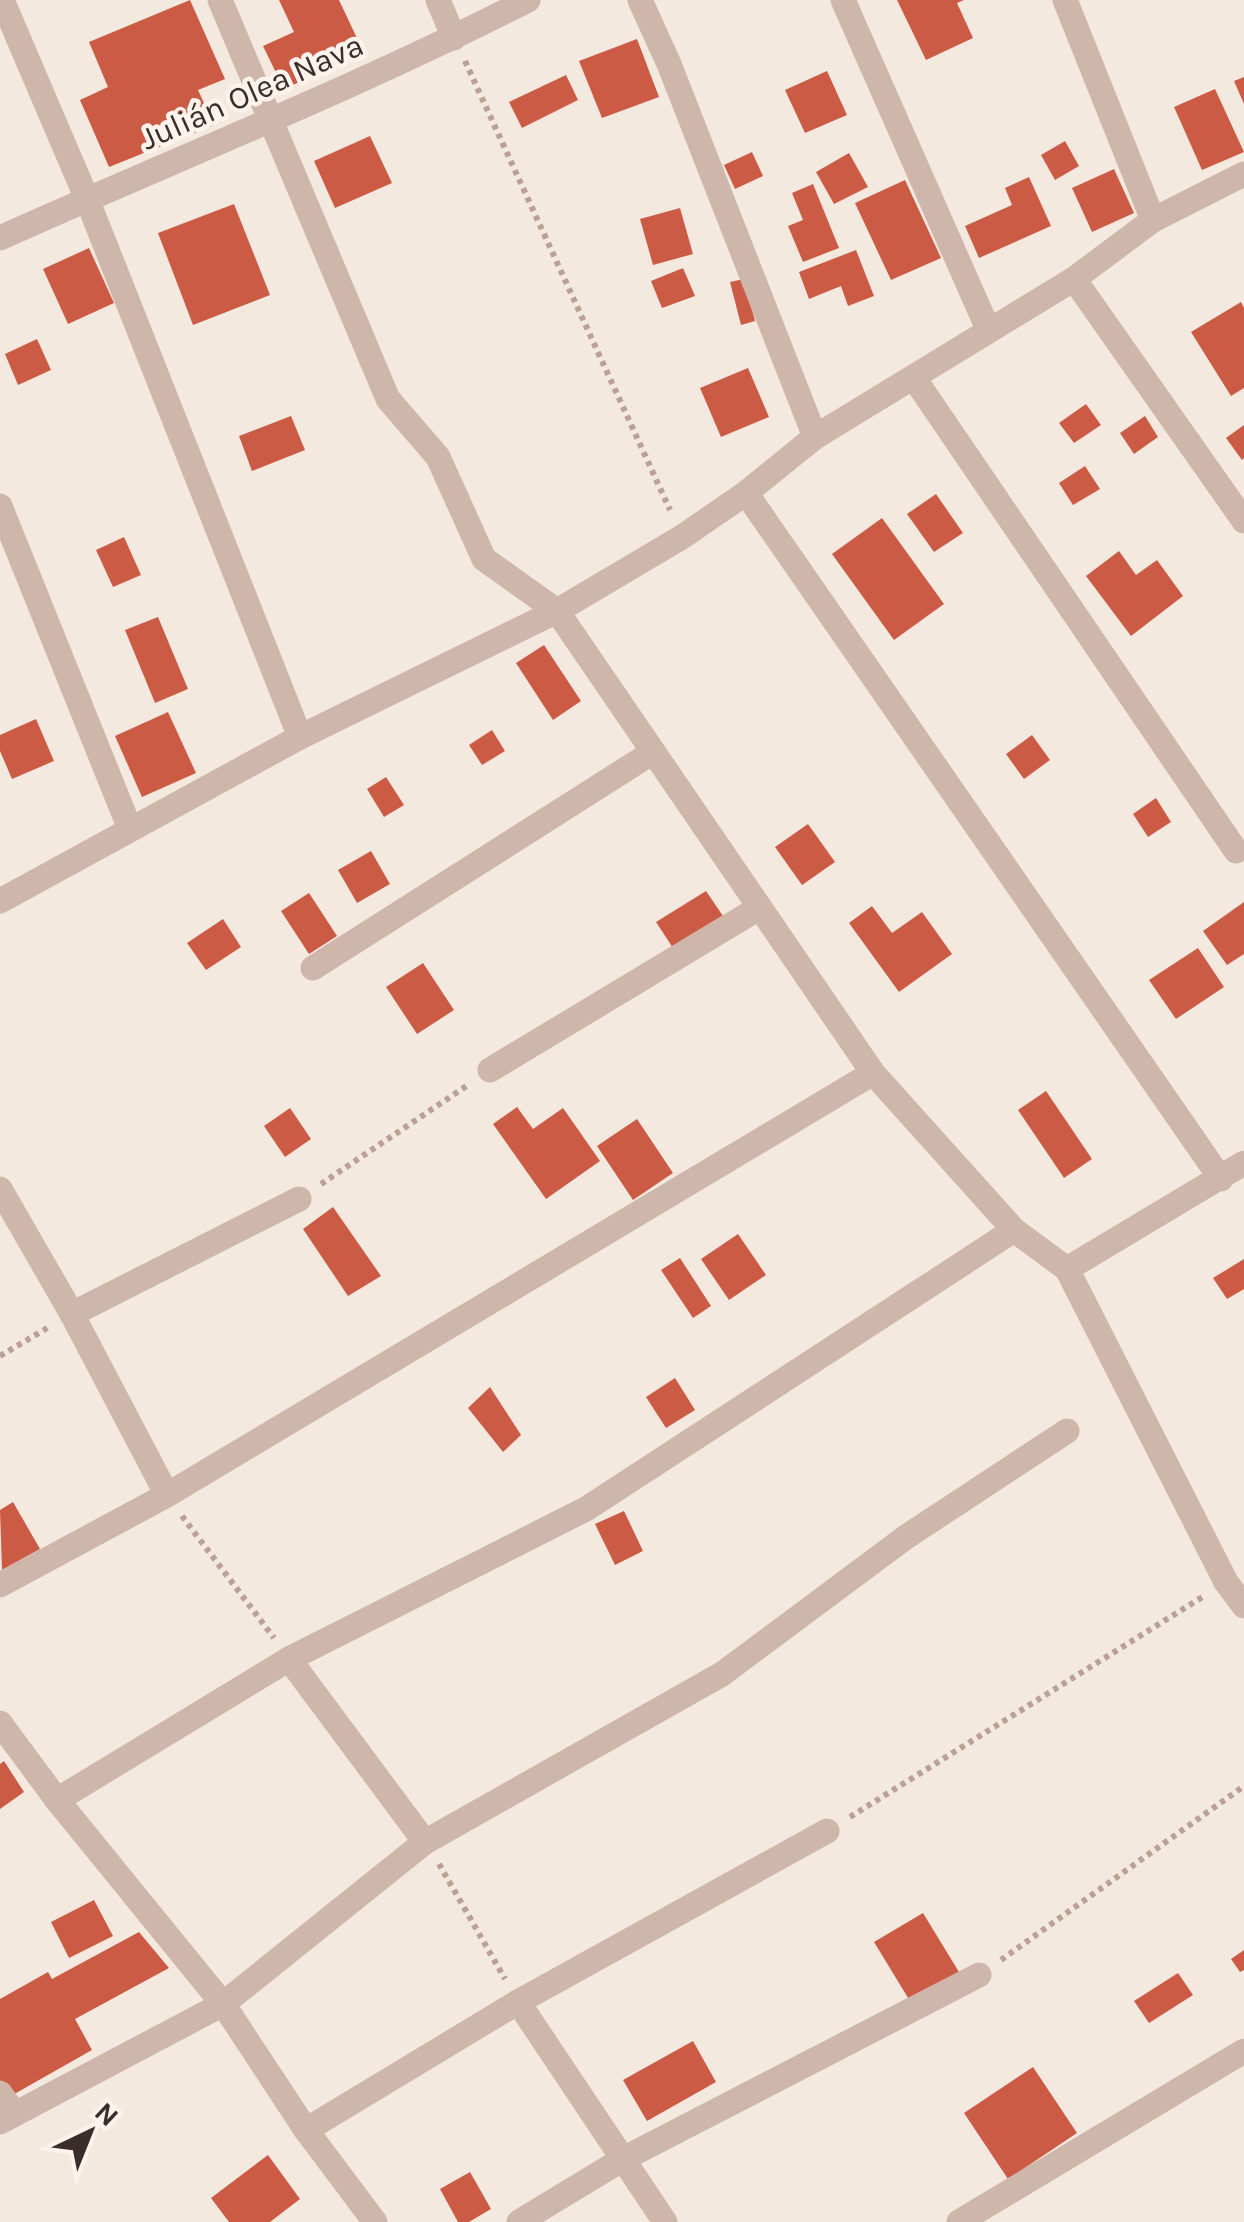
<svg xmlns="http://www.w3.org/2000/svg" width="1244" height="2222" font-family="Karla,sans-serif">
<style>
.building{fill:#cc5b45}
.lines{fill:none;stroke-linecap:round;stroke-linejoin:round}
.path{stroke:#baa194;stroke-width:6;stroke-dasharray:5 5;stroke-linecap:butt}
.minor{stroke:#ceb7aa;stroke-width:25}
.labels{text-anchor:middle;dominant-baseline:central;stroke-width:9;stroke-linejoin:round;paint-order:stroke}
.street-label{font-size:32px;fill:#3b2e2a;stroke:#fbf3ec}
</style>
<rect width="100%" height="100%" fill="#f4e9df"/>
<g class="building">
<path d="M 190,0 L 225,79 L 198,90 L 214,125 L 109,167 L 80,100 L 108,87 L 89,42 Z"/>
<path d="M 279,0 L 339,0 L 364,53 L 284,89 L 263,46 L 294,32 Z"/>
<path d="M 897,0 L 964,0 L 957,3 L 973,38 L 926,60 Z"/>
<path d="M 637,39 L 659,97 L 602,118 L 579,61 Z"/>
<path d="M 827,71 L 847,115 L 805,133 L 785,90 Z"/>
<path d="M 566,75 L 578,100 L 522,128 L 509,102 Z"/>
<path d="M 1244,77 L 1244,104 L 1234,81 Z"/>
<path d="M 1215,89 L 1244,152 L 1202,170 L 1174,107 Z"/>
<path d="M 370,136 L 392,183 L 335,208 L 314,161 Z"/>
<path d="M 1065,141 L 1079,166 L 1055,180 L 1041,155 Z"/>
<path d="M 752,152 L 763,176 L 735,189 L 724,165 Z"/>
<path d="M 849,153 L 868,187 L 834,204 L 816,172 Z"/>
<path d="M 1114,169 L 1134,213 L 1092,232 L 1072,188 Z"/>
<path d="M 1029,177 L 1051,226 L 979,258 L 965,226 L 1012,205 L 1005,188 Z"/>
<path d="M 905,180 L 941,258 L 891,280 L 855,203 Z"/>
<path d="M 813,184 L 839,248 L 803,262 L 788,226 L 803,220 L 792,193 Z"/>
<path d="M 234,204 L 270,295 L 193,325 L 158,233 Z"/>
<path d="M 680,208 L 693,254 L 653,265 L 640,219 Z"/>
<path d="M 89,248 L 114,303 L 68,324 L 43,269 Z"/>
<path d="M 856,250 L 874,296 L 848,306 L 841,286 L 809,299 L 799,272 Z"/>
<path d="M 683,268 L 695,296 L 662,308 L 651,281 Z"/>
<path d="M 744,279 L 755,321 L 741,325 L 730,282 Z"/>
<path d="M 1241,302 L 1244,308 L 1244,388 L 1231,396 L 1191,332 Z"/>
<path d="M 37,339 L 51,370 L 18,385 L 5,354 Z"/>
<path d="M 748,368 L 769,417 L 721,437 L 700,388 Z"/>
<path d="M 1086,404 L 1101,425 L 1074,443 L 1059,423 Z"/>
<path d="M 291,416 L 305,450 L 252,471 L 239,436 Z"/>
<path d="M 1145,416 L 1158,437 L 1134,454 L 1120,433 Z"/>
<path d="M 1244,425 L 1244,458 L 1242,460 L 1226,438 Z"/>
<path d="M 1085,466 L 1100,489 L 1073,505 L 1059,483 Z"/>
<path d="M 936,494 L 963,533 L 934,552 L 907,514 Z"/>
<path d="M 882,518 L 944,604 L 894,640 L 832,554 Z"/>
<path d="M 124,537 L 141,575 L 113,587 L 96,550 Z"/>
<path d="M 1119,551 L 1136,575 L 1157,560 L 1183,596 L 1131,636 L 1086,576 Z"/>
<path d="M 158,617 L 188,689 L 155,703 L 125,630 Z"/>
<path d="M 544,645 L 581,701 L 553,720 L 516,663 Z"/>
<path d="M 168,712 L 196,773 L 142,797 L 115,736 Z"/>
<path d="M 36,719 L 54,761 L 12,779 L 0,751 L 0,735 Z"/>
<path d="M 492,730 L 505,751 L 482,765 L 469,745 Z"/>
<path d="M 1032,735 L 1050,760 L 1024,779 L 1006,754 Z"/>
<path d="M 386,777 L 404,805 L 384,817 L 367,789 Z"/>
<path d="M 1156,798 L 1171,822 L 1148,837 L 1133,814 Z"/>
<path d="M 808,824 L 835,862 L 802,885 L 775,847 Z"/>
<path d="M 371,851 L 390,884 L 357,903 L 338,870 Z"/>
<path d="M 706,891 L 723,916 L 673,948 L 656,922 Z"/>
<path d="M 309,893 L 337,936 L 309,954 L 281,911 Z"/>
<path d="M 1244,902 L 1244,954 L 1227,965 L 1203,931 Z"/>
<path d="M 872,906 L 892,933 L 922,912 L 952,954 L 899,992 L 849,923 Z"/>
<path d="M 223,919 L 241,947 L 206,970 L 187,943 Z"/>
<path d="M 1198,948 L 1224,987 L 1176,1019 L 1149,980 Z"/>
<path d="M 423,963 L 454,1010 L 417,1034 L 386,987 Z"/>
<path d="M 1046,1091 L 1092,1159 L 1064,1178 L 1018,1110 Z"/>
<path d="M 517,1107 L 533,1129 L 563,1108 L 600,1161 L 546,1199 L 493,1124 Z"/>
<path d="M 290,1108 L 311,1139 L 285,1157 L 264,1126 Z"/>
<path d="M 637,1119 L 673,1173 L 633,1200 L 597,1146 Z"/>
<path d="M 333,1207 L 381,1276 L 348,1296 L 303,1229 Z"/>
<path d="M 738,1234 L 766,1275 L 729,1300 L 701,1259 Z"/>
<path d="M 680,1258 L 711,1306 L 693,1318 L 661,1270 Z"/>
<path d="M 1244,1259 L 1244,1289 L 1227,1299 L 1213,1278 Z"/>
<path d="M 675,1378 L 695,1410 L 666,1428 L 646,1397 Z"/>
<path d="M 490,1387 L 521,1435 L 503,1452 L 468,1408 Z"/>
<path d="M 13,1502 L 40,1549 L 2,1570 L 0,1510 Z"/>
<path d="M 624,1511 L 643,1551 L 615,1565 L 595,1524 Z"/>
<path d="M 4,1761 L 24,1792 L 0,1809 L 0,1764 Z"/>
<path d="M 94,1900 L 113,1936 L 69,1958 L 51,1922 Z"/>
<path d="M 923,1913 L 962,1977 L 913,2006 L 874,1942 Z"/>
<path d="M 139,1932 L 169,1968 L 75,2019 L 92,2050 L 9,2097 L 0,2082 L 0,1999 L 48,1972 L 52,1979 Z"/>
<path d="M 1244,1950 L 1244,1970 L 1240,1972 L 1231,1959 Z"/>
<path d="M 1178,1973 L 1193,1995 L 1149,2023 L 1134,2001 Z"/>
<path d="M 693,2041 L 716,2082 L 647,2121 L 623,2080 Z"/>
<path d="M 1033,2067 L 1077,2133 L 1008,2179 L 964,2113 Z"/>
<path d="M 268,2155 L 300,2199 L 270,2222 L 229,2222 L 211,2198 Z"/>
<path d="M 470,2172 L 491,2209 L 469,2222 L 458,2222 L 440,2189 Z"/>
</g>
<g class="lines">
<g class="path">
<path d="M 465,61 L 670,510"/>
<path d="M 321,1184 L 468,1085"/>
<path d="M 0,1356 L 49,1327"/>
<path d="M 182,1516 L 274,1638"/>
<path d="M 850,1817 L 1204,1596"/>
<path d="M 439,1864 L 505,1979"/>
<path d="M 1001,1960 L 1244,1786"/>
</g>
<g class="minor">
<path d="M 2,0 L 87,199 L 300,737"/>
<path d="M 220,0 L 388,399 L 438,457 L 484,559 L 557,611 L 873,1073 L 1014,1230 L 1067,1269 L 1226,1582 L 1244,1606"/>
<path d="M 438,0 L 454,38"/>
<path d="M 640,0 L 669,64 L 815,437"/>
<path d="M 843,0 L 988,329"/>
<path d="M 1065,0 L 1153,220"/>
<path d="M 0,238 C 176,159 356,88 528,0"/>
<path d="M 1074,279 L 1244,521"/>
<path d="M 914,378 L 1236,851"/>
<path d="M 746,493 L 1221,1179"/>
<path d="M 0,506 L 130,829"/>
<path d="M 0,901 L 300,737 L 557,611 L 682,537 L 746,493 L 815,437 L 1074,279 L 1153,220 L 1244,174"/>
<path d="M 313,968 L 653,752"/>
<path d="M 490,1070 L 759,908"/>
<path d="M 0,1189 L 72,1314 L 167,1495"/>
<path d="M 1067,1269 L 1244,1163"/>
<path d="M 72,1314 L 299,1199"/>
<path d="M 0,1585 L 167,1495 L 873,1073"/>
<path d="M 289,1659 L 425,1842"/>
<path d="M 0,1723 L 57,1800 L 223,2004 L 306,2130 L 375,2222"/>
<path d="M 57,1800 L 289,1659 L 586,1509 L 1014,1230"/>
<path d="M 518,2002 L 665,2222"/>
<path d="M 0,2093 L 15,2114"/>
<path d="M 0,2122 L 223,2004 L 425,1842 L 722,1674 L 906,1537 L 1067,1431"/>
<path d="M 306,2130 L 518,2002 L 827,1831"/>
<path d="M 519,2222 L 623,2159 L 979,1975"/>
<path d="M 959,2222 L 1244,2051"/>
</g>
</g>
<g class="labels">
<g class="street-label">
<text transform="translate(252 92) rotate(-24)">Julián Olea Nava</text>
</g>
</g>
<g transform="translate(90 2132) rotate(43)" stroke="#fbf3ec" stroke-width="8" paint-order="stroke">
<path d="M0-8L18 38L0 25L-18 38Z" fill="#3b2e2a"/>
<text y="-15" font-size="28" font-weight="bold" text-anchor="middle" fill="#3b2e2a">N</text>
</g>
</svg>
